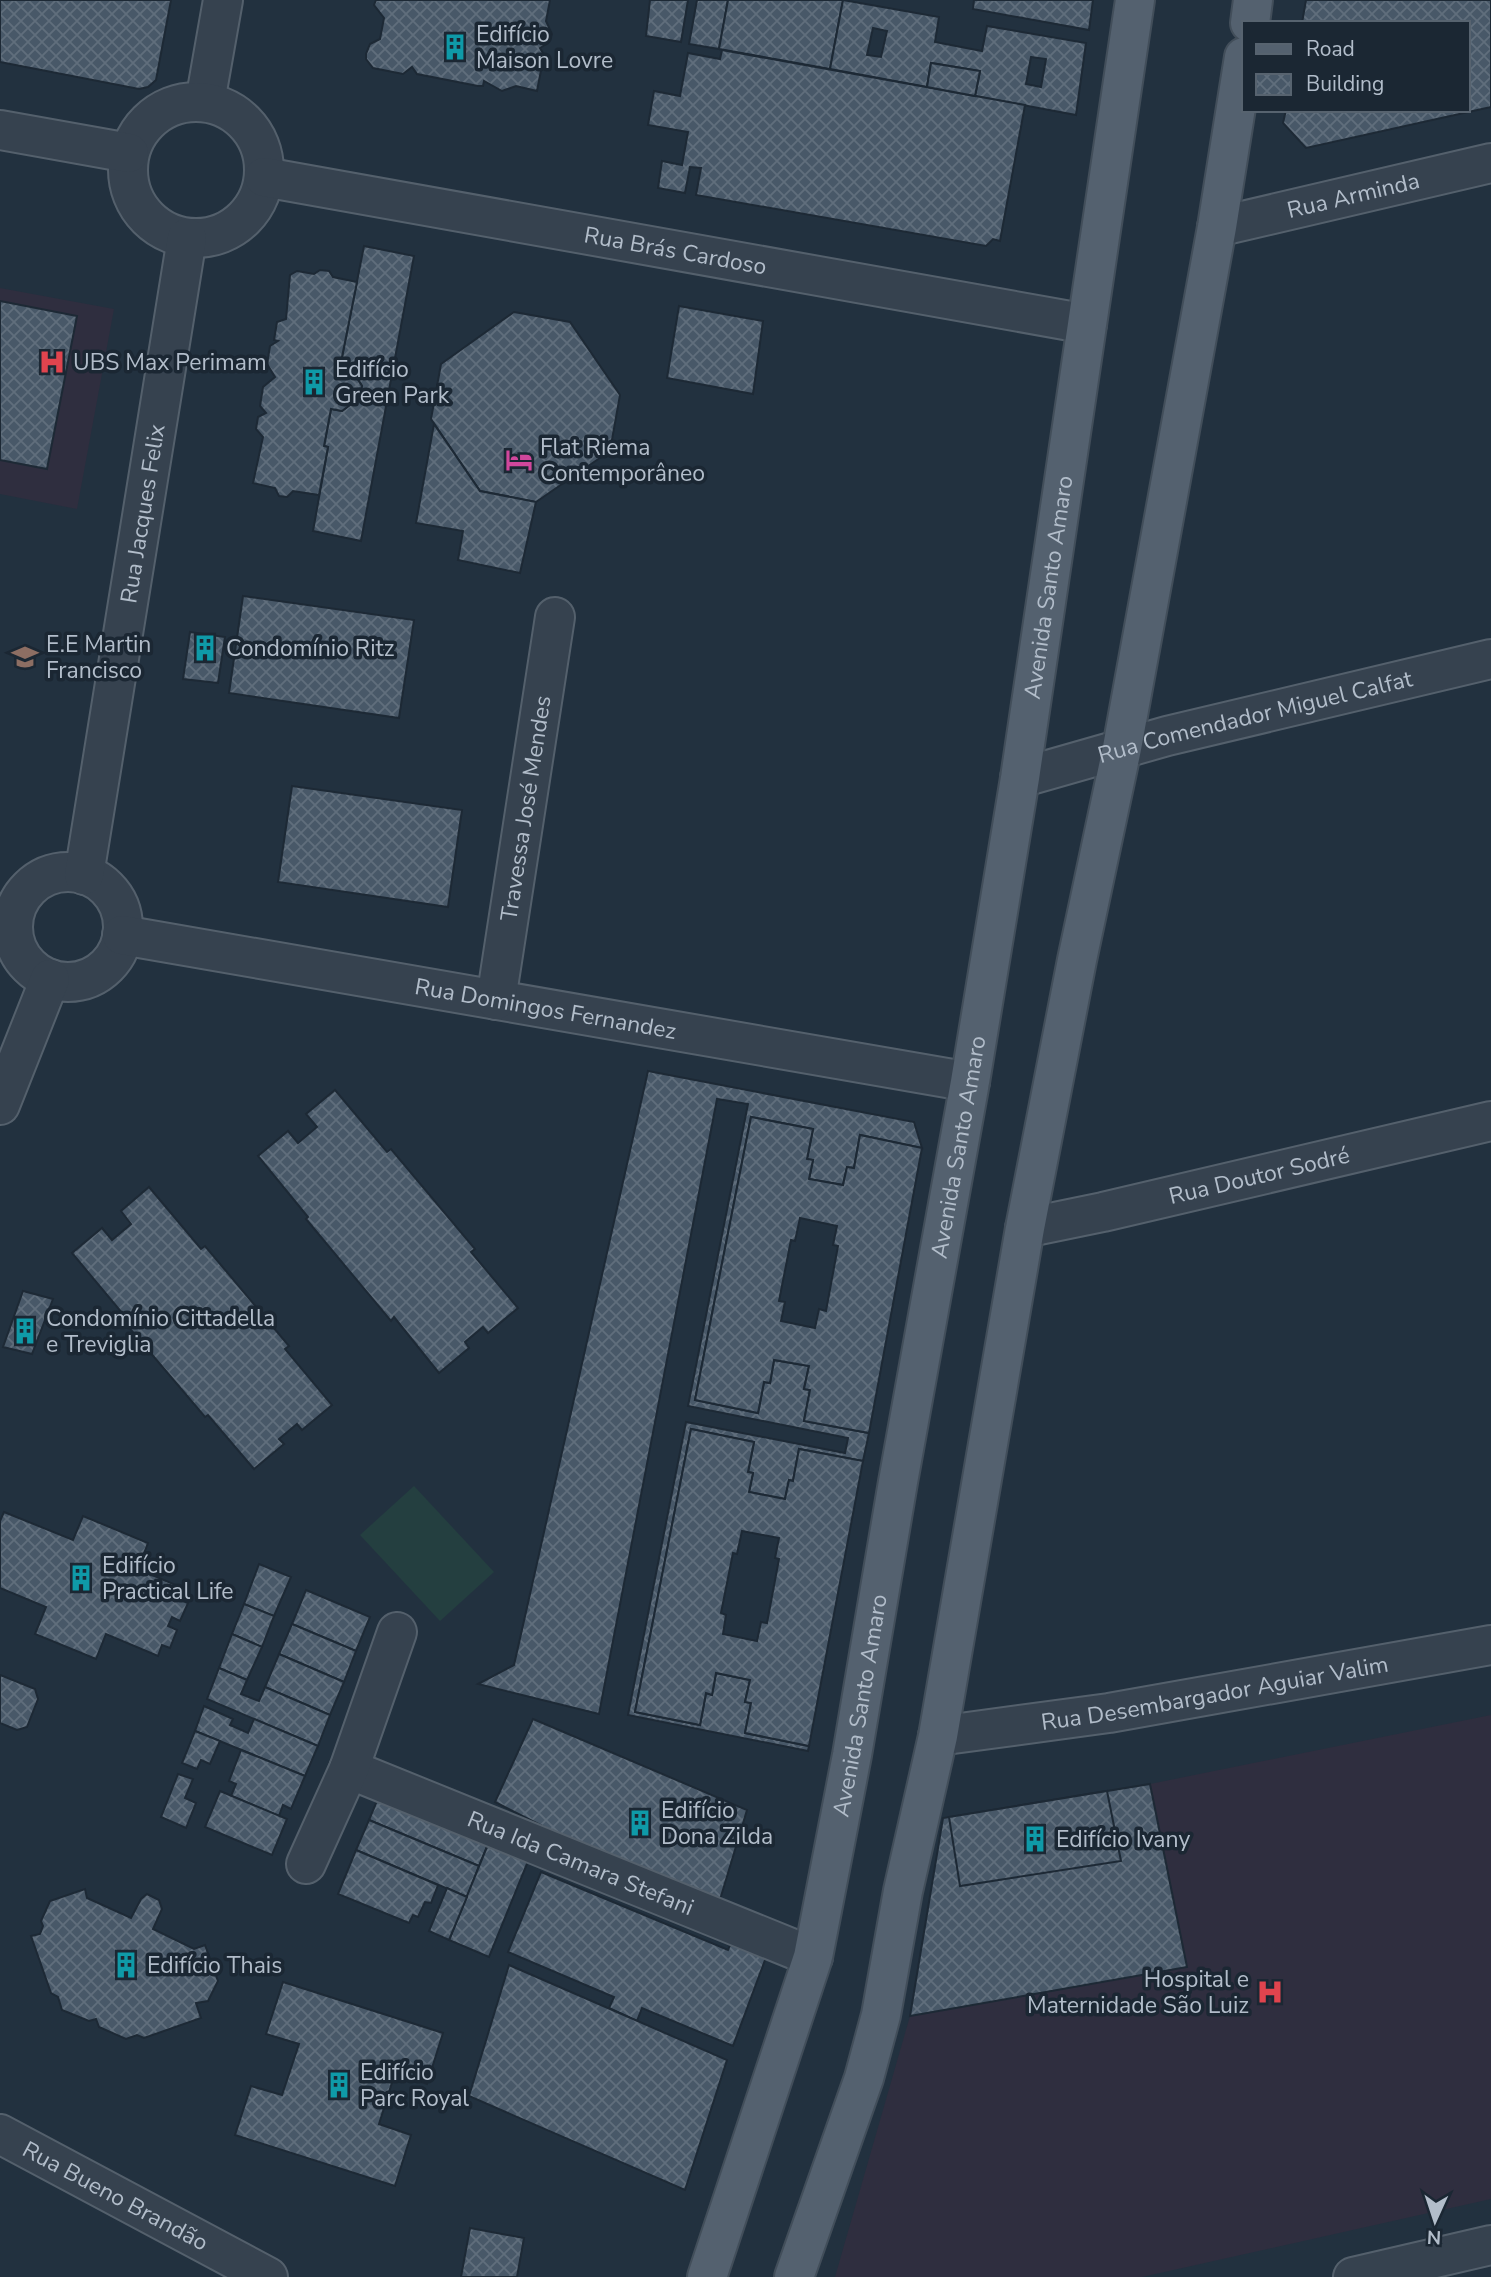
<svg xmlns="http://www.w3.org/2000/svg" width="1491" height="2277" font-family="'Nunito Sans',sans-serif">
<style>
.medical{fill:#2f2e3f}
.pitch{fill:#243f40}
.building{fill:url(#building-cross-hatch);stroke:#1d2935;stroke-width:2;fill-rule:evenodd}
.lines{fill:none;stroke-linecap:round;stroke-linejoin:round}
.minor-casing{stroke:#54606c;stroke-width:42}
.major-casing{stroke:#424e5a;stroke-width:42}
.minor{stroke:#36424f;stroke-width:38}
.major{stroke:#54616f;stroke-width:38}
.labels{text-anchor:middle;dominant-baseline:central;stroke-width:7;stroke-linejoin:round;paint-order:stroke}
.poi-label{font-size:23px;fill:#b2bdca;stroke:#1b2733;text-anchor:start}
.street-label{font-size:23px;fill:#b2bdca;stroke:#1b2733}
</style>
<defs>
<pattern id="building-cross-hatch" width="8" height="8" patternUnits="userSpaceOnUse" patternTransform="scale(1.75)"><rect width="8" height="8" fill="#485868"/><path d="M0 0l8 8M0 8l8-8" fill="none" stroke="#606e7c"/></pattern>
</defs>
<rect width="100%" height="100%" fill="#22313f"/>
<g class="medical">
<path d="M 0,288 L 114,309 L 77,509 L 0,494 Z"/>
<path d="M 1491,1715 L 1491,2199 L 1142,2277 L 835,2277 L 910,2016 L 1187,1967 L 1150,1784 Z"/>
</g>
<path class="pitch" d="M 414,1486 L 494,1572 L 440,1621 L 360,1535 Z"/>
<g class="building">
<path d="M 0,0 L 171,0 L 156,80 L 148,87 L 139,89 L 0,62 Z"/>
<path d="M 550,0 L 546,21 L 552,34 L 548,43 L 540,48 L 544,55 L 537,91 L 516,86 L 502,91 L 484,81 L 483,86 L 478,86 L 417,74 L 412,67 L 403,74 L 373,68 L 366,59 L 366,54 L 370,44 L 380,39 L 384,18 L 374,5 L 376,0 Z"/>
<path d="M 650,0 L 688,0 L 681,42 L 646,36 Z"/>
<path d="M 697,0 L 728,0 L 719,49 L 689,44 Z"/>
<path d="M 728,0 L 843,0 L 830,69 L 719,49 Z"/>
<path d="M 843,0 L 939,17 L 935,42 L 982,51 L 987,26 L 1086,43 L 1076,115 L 975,96 L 980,71 L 931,63 L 927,87 L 830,69 ZM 873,28 L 887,31 L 881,57 L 867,55 ZM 1031,57 L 1046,59 L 1041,87 L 1026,84 Z"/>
<path d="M 974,0 L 1093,0 L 1089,30 L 973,9 Z"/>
<path d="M 1306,0 L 1491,0 L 1491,107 L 1306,148 L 1283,123 L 1286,110 L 1468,110 L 1468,23 L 1302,23 Z"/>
<path d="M 722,50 L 1025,105 L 1000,241 L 993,239 L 986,246 L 696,195 L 701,168 L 690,167 L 685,193 L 658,188 L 662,161 L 682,165 L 688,132 L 648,125 L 654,91 L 680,96 L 688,53 L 720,59 Z"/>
<path d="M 931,63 L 980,71 L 975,96 L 927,87 Z"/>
<path d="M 364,246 L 414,256 L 361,541 L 313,531 L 328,447 L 324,446 L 331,409 L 342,411 L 359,398 L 362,386 L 351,369 L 340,367 Z"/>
<path d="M 320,270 L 329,271 L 333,277 L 357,282 L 340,367 L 351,369 L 362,386 L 359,398 L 342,411 L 331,409 L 324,446 L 328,447 L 319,495 L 293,491 L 287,497 L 279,496 L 275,488 L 253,483 L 263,437 L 256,429 L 258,417 L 266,413 L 260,406 L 263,387 L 275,377 L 267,364 L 270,346 L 278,341 L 274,340 L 277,322 L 286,319 L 290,275 L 297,271 L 314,274 Z"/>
<path d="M 0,301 L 77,316 L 47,469 L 0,460 Z"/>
<path d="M 679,306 L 763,321 L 753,394 L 667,378 Z"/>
<path d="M 514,312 L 570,322 L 620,395 L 610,451 L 536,502 L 480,491 L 431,419 L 441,364 Z"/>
<path d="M 434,424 L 480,491 L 536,502 L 520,573 L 458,560 L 463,531 L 416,523 Z"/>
<path d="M 243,596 L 414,620 L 399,718 L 229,693 Z"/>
<path d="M 190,632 L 225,637 L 218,683 L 183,679 Z"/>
<path d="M 292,786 L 462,810 L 448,907 L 278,882 Z"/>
<path d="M 648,1071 L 914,1122 L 922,1148 L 860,1135 L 854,1168 L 847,1167 L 843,1185 L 809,1179 L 813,1160 L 807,1159 L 813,1129 L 751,1117 L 695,1400 L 758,1413 L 764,1382 L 770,1383 L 774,1360 L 809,1366 L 804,1389 L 810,1390 L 804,1421 L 869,1433 L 863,1461 L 799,1449 L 793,1481 L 789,1480 L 785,1499 L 749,1492 L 753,1473 L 748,1472 L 754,1442 L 691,1429 L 635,1712 L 700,1725 L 706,1693 L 712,1695 L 716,1673 L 750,1680 L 745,1702 L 751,1703 L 745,1733 L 809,1746 L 808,1751 L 628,1715 L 686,1422 L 845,1453 L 848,1438 L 688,1406 L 748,1104 L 717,1099 L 599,1714 L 478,1684 L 514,1665 Z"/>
<path d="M 335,1090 L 387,1152 L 391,1149 L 475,1249 L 471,1252 L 518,1308 L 488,1333 L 483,1327 L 465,1342 L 469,1348 L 439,1373 L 394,1317 L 391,1321 L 306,1219 L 308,1217 L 258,1156 L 288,1131 L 298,1143 L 317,1127 L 306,1114 Z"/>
<path d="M 751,1117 L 813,1129 L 807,1159 L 813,1160 L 809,1179 L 843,1185 L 847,1167 L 854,1168 L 860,1135 L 922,1148 L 869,1433 L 804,1421 L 810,1390 L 804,1389 L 809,1366 L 774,1360 L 770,1383 L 764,1382 L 758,1413 L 695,1400 ZM 800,1218 L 837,1226 L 833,1245 L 838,1246 L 826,1311 L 819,1309 L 815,1328 L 781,1321 L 785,1302 L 779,1301 L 791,1240 L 795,1241 Z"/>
<path d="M 149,1187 L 201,1249 L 205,1246 L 289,1346 L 285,1349 L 332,1405 L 302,1430 L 297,1424 L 279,1439 L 284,1444 L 254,1469 L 208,1415 L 205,1417 L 120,1317 L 123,1314 L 72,1253 L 102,1228 L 112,1240 L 131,1224 L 121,1211 Z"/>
<path d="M 23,1291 L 53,1299 L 32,1354 L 3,1347 Z"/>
<path d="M 691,1429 L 754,1442 L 748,1472 L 753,1473 L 749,1492 L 785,1499 L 789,1480 L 793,1481 L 799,1449 L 863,1461 L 809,1746 L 745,1733 L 751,1703 L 745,1702 L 750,1680 L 716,1673 L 712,1695 L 706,1693 L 700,1725 L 635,1712 ZM 742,1531 L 779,1538 L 775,1558 L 779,1559 L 767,1623 L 761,1622 L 757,1641 L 723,1634 L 726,1615 L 721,1613 L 733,1553 L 737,1554 Z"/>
<path d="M 4,1512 L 73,1540 L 83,1516 L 148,1543 L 138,1569 L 185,1589 L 180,1600 L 188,1603 L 180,1621 L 172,1617 L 168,1626 L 177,1630 L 170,1648 L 162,1645 L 158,1656 L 106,1634 L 96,1659 L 35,1634 L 46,1607 L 0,1588 L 0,1521 Z"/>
<path d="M 259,1564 L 291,1577 L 274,1616 L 244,1604 Z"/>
<path d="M 306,1590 L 370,1617 L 356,1651 L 292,1624 Z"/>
<path d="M 244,1604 L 274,1616 L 262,1647 L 232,1634 Z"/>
<path d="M 292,1624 L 356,1651 L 344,1682 L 279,1654 Z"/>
<path d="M 232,1634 L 262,1647 L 247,1680 L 219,1668 Z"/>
<path d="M 279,1654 L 344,1682 L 330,1715 L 265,1687 Z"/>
<path d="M 219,1668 L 247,1680 L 241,1694 L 259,1701 L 265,1687 L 330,1715 L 318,1746 L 207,1699 Z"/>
<path d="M 0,1675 L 35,1689 L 38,1699 L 27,1727 L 17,1730 L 0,1723 Z"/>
<path d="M 204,1706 L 233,1719 L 230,1725 L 248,1733 L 254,1719 L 318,1746 L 305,1776 L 195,1731 Z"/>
<path d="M 533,1719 L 747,1810 L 719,1903 L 564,1837 L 495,1802 Z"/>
<path d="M 195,1731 L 220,1741 L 210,1764 L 201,1760 L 197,1769 L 182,1763 Z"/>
<path d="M 241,1750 L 305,1776 L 291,1809 L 283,1805 L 279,1816 L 231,1796 L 236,1784 L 229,1781 Z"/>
<path d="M 178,1774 L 193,1779 L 185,1798 L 196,1803 L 186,1828 L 161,1817 Z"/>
<path d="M 1150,1784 L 1187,1967 L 910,2016 L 943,1818 Z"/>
<path d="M 220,1791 L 287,1819 L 272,1855 L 205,1827 Z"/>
<path d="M 381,1791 L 491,1837 L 479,1866 L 369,1820 Z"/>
<path d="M 1107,1791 L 1121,1861 L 960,1886 L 949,1817 Z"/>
<path d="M 369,1820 L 479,1866 L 467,1897 L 356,1850 Z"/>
<path d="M 491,1837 L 531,1854 L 489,1957 L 449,1940 Z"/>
<path d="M 356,1850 L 438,1885 L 431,1903 L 425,1902 L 418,1917 L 413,1915 L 409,1923 L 338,1894 Z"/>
<path d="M 541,1872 L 728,1950 L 733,1938 L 768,1952 L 733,2046 L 642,2008 L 637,2021 L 609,2008 L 614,1997 L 508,1952 Z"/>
<path d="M 447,1888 L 467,1897 L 449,1940 L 429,1931 Z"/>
<path d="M 85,1889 L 87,1898 L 131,1918 L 141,1899 L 147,1894 L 159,1900 L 162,1909 L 153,1929 L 194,1949 L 205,1945 L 218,1981 L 208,2001 L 196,2003 L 201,2018 L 144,2038 L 137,2035 L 126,2039 L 99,2027 L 96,2019 L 89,2021 L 62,2010 L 58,1997 L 51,1993 L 31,1936 L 40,1934 L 43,1926 L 41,1921 L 50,1901 Z"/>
<path d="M 509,1965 L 727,2060 L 685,2190 L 469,2096 Z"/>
<path d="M 283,1982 L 443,2033 L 427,2084 L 395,2073 L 379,2124 L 411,2135 L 395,2186 L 235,2135 L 251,2086 L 282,2095 L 299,2044 L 266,2034 Z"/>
<path d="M 470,2228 L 524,2238 L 517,2277 L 461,2277 Z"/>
</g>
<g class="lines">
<g class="minor-casing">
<g id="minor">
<path d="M 205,102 L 223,0"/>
<circle cx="196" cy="170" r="68"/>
<path d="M 0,130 L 129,153"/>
<path id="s1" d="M 264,177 L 1087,324"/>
<path id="s2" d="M 1217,227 L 1491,163"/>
<path id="s3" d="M 1020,778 L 1167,736 L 1491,659"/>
<circle cx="68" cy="927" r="55"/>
<path id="s4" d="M 84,875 L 187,238"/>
<path id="s5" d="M 122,935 L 970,1082"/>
<path id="s6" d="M 496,1000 L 555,617"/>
<path d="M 0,1105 L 50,979"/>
<path id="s7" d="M 1025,1228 L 1103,1212 L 1491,1121"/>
<path id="s8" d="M 938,1736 L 1109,1713 L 1491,1645"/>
<path id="s9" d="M 349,1769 L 813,1957"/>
<path d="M 306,1864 L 349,1769 L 397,1632"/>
<path id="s10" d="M 0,2134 L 268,2277"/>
<path d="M 1353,2277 L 1491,2245"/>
</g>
</g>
<g class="major-casing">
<g id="major">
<path d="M 1250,23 L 1253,0"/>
<path id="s11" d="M 707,2277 L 813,1957 L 852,1755 L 898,1482 L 970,1082 L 1020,778 L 1135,0"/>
<path d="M 794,2277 L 864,2078 L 881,2015 L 903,1891 L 938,1736 L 1025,1228 L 1077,960 L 1122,748 L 1217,227 L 1244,57"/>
</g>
</g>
<use href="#minor" class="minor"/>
<use href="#major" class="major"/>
</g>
<defs>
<g id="building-bare" transform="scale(2.1)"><path d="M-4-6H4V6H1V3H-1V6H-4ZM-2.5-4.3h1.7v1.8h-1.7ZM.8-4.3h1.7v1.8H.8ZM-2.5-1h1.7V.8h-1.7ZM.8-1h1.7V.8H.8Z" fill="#0f9aa8" stroke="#1b2733" stroke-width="2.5" paint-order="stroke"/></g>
<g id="hospital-bare" transform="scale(2.1)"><path d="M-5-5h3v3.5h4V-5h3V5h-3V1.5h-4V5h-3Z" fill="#e0444e" stroke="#1b2733" stroke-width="2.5" paint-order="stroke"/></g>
<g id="hotel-bare" transform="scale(2.1)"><path d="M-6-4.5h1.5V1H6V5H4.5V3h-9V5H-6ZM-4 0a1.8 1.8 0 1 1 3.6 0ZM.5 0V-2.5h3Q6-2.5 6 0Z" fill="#d1479c" stroke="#1b2733" stroke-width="2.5" paint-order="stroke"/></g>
<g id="school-bare" transform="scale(2.1)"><path d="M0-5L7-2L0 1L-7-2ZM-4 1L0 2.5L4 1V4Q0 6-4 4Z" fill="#8d6e63" stroke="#1b2733" stroke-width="2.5" paint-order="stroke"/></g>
</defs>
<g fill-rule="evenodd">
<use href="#building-bare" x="455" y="47"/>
<use href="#hospital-bare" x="52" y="362"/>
<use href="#building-bare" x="314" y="382"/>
<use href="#hotel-bare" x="519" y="460"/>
<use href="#building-bare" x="205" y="648"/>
<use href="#school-bare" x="25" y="657"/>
<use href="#building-bare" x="25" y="1331"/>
<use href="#building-bare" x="81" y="1578"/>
<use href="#building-bare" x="640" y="1823"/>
<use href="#building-bare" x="1035" y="1839"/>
<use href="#building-bare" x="126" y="1965"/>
<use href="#hospital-bare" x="1270" y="1992"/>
<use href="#building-bare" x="339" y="2085"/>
</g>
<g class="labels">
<g class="poi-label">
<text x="476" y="34">Edifício<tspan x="476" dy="26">Maison Lovre</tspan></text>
<text x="73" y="362">UBS Max Perimam</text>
<text x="335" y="369">Edifício<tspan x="335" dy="26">Green Park</tspan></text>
<text x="540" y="447">Flat Riema<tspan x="540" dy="26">Contemporâneo</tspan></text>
<text x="46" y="644">E.E Martin<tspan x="46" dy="26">Francisco</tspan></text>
<text x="226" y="648">Condomínio Ritz</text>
<text x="46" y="1318">Condomínio Cittadella<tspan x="46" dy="26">e Treviglia</tspan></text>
<text x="102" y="1565">Edifício<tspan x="102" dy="26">Practical Life</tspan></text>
<text x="661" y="1810">Edifício<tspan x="661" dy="26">Dona Zilda</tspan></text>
<text x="1056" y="1839">Edifício Ivany</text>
<text x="147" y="1965">Edifício Thais</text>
<text x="1249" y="1979" text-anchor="end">Hospital e<tspan x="1249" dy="26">Maternidade São Luiz</tspan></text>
<text x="360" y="2072">Edifício<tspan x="360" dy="26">Parc Royal</tspan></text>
</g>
<g class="street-label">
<text stroke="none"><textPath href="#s2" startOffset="140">Rua Arminda</textPath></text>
<text stroke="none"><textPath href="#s1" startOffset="418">Rua Brás Cardoso</textPath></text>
<text stroke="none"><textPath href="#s4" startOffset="366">Rua Jacques Felix</textPath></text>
<text stroke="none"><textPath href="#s11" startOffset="1727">Avenida Santo Amaro</textPath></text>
<text stroke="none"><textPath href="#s3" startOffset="243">Rua Comendador Miguel Calfat</textPath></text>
<text stroke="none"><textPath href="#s6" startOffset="194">Travessa José Mendes</textPath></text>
<text stroke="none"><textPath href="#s5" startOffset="430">Rua Domingos Fernandez</textPath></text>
<text stroke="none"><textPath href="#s11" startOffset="1160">Avenida Santo Amaro</textPath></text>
<text stroke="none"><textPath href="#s7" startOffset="240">Rua Doutor Sodré</textPath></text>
<text stroke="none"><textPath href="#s8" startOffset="280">Rua Desembargador Aguiar Valim</textPath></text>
<text stroke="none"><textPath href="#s11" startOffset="593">Avenida Santo Amaro</textPath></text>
<text stroke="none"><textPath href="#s9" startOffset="250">Rua Ida Camara Stefani</textPath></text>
<text stroke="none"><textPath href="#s10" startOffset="131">Rua Bueno Brandão</textPath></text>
</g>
</g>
<rect x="1242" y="21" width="228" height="91" fill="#1b2733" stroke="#57636f" stroke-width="2"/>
<rect x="1256" y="44" width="35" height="10" fill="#54616f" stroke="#57636f" stroke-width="2"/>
<text x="1306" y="56" font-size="21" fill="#b2bdca">Road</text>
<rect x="1256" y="74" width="35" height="21" fill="url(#building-cross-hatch)" stroke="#57636f" stroke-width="2"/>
<text x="1306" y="91" font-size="21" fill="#b2bdca">Building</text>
<g transform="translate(1435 2221) rotate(183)" stroke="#1b2733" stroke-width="5" paint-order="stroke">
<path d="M0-5L12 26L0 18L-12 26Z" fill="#b2bdca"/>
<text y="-10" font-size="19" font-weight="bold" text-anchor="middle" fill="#b2bdca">N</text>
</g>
</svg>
